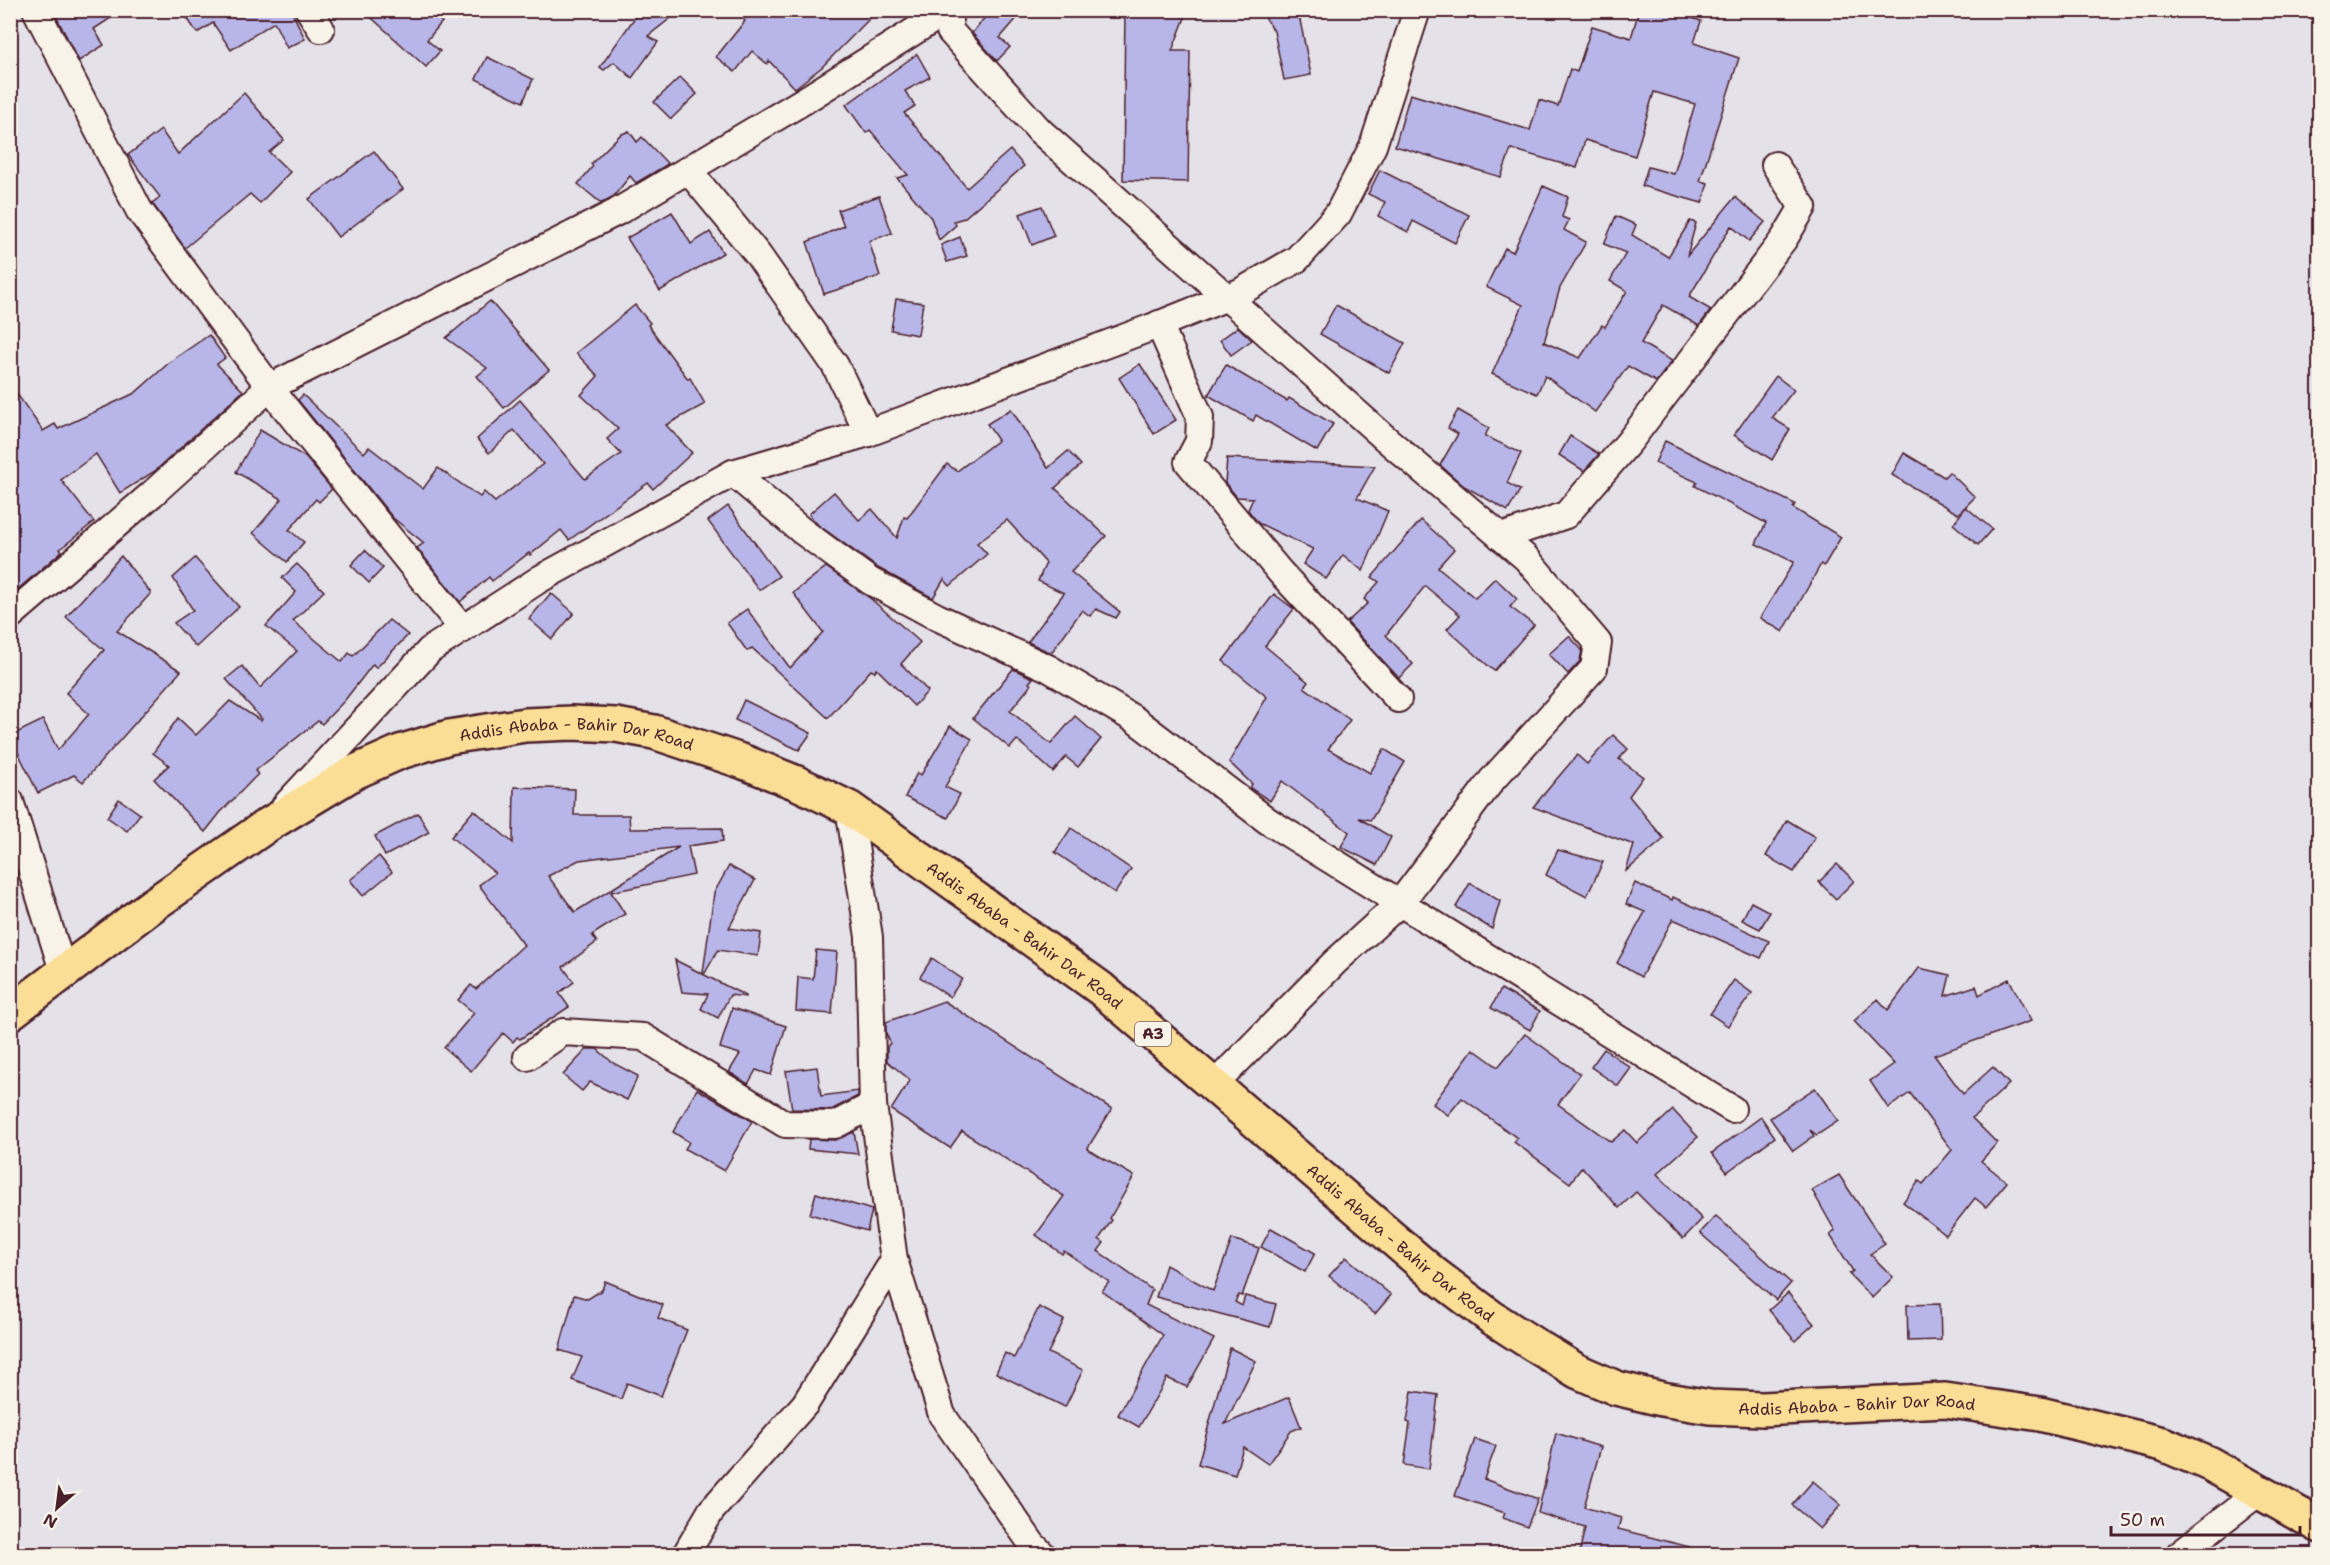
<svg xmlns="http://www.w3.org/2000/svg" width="2330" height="1565" font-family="'Shantell Sans',sans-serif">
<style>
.building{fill:#b8b6e8;stroke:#4a1f2b;stroke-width:1.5;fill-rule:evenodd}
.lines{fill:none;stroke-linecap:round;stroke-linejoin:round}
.minor-casing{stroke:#4a1f2b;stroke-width:30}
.trunk-casing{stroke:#4a1f2b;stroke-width:38}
.minor{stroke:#f7f3e8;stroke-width:26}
.trunk{stroke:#fbde96;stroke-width:33}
.labels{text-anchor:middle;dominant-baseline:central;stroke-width:5;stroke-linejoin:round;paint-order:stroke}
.shield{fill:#f7f3e8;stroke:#7e5f64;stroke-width:1.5}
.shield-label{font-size:15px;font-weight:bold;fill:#4a1f2b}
.street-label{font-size:16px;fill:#4a1f2b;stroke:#f7f3e8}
</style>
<rect width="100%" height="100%" fill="#e4e1e8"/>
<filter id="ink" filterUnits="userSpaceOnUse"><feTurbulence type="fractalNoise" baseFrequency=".0167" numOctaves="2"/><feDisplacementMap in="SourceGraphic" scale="12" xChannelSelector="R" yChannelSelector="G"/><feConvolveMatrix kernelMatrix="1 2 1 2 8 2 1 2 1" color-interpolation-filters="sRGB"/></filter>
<g filter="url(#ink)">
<g class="building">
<path d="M 53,10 L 123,10 L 94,29 L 104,45 L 79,61 Z"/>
<path d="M 182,10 L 291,10 L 305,39 L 287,48 L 274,22 L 231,50 L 213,23 L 197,33 Z"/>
<path d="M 363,10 L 428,10 L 442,22 L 427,40 L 440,51 L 426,67 Z"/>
<path d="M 640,10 L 681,10 L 648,36 L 658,42 L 632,78 L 614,62 L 604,70 L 600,67 Z"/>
<path d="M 734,10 L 878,10 L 822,67 L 795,88 L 769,61 L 767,64 L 752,51 L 735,72 L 716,57 L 745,21 Z"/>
<path d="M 991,10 L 1024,10 L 1000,38 L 1010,47 L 997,61 L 972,33 Z"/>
<path d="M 1125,10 L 1188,10 L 1172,51 L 1190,51 L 1188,182 L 1123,180 Z"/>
<path d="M 1260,10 L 1298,10 L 1311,75 L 1284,80 L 1274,31 Z"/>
<path d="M 1639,10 L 1666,10 L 1701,21 L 1694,43 L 1739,58 L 1700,181 L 1708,183 L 1702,203 L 1642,186 L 1648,167 L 1674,174 L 1695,104 L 1654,92 L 1635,156 L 1585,140 L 1577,168 L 1511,149 L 1501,177 L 1395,146 L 1410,94 L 1530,130 L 1539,100 L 1558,106 L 1570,69 L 1577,72 L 1592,26 L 1631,38 Z"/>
<path d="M 917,54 L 930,77 L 905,91 L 915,106 L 904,113 L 967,188 L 1010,150 L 1024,166 L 964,218 L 954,221 L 956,225 L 939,240 L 931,218 L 897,178 L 908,175 L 870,130 L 866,133 L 846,105 Z"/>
<path d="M 487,57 L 533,79 L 523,102 L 476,79 Z"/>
<path d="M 680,77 L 697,94 L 671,119 L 654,102 Z"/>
<path d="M 244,93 L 284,140 L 269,152 L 290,172 L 260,203 L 250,194 L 185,248 L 152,203 L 160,197 L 128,155 L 161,130 L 178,154 Z"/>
<path d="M 629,131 L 637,142 L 642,137 L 668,164 L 636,183 L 630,176 L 614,196 L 601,203 L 578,184 L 593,166 L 591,164 L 620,135 Z"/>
<path d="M 374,151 L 403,189 L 338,237 L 309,199 Z"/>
<path d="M 1380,170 L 1469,215 L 1455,243 L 1413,221 L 1408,232 L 1378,216 L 1385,202 L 1368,194 Z"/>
<path d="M 1543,186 L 1568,197 L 1562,217 L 1569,220 L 1564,230 L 1586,242 L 1560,288 L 1544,342 L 1580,358 L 1602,325 L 1605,327 L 1627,291 L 1610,281 L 1626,253 L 1604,244 L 1616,216 L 1636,225 L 1632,235 L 1668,257 L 1690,221 L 1696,223 L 1687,256 L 1735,197 L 1765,222 L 1749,241 L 1731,226 L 1689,297 L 1711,310 L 1699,326 L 1663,305 L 1641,343 L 1672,361 L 1656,382 L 1628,366 L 1595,412 L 1545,376 L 1537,394 L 1492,374 L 1523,305 L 1486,287 L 1505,248 L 1513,252 Z"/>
<path d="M 879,196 L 892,233 L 869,241 L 880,276 L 824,294 L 807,242 L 844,226 L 838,210 Z"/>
<path d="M 1042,206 L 1054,236 L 1032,245 L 1020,214 Z"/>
<path d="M 672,212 L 691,244 L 710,232 L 723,253 L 660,291 L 627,238 Z"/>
<path d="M 960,237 L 967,256 L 947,262 L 941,245 Z"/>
<path d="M 896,299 L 923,303 L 918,335 L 891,330 Z"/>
<path d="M 490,301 L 549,370 L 504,408 L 477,376 L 487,368 L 446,338 Z"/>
<path d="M 635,305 L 650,323 L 648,325 L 688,379 L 690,378 L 705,404 L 666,425 L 692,453 L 653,489 L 648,483 L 569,540 L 561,530 L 530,555 L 529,553 L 492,581 L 489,577 L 460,602 L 417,548 L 424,543 L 393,518 L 298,400 L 303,395 L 364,453 L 369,447 L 423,489 L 438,468 L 480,497 L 484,492 L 495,502 L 543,464 L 514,430 L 489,453 L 477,439 L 520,400 L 532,414 L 531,415 L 585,479 L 621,454 L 607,439 L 618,429 L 581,395 L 598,376 L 576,353 Z"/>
<path d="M 1336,305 L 1405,343 L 1389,373 L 1320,334 Z"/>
<path d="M 1238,327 L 1252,340 L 1231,355 L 1220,340 Z"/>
<path d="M 209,335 L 225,358 L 217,364 L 243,391 L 155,471 L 120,493 L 96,454 L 61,480 L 94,522 L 60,549 L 62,551 L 10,596 L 10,384 L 43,431 L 55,424 L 58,429 L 135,393 L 171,361 Z"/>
<path d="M 1140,364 L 1176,420 L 1154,434 L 1119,378 Z"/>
<path d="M 1226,365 L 1287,401 L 1289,398 L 1333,424 L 1317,451 L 1256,415 L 1253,421 L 1208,395 Z"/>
<path d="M 1776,376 L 1794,390 L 1772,418 L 1790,429 L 1772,460 L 1734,435 Z"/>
<path d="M 1011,409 L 1048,468 L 1068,451 L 1081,465 L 1055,488 L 1106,536 L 1071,572 L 1120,612 L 1116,618 L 1096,609 L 1090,616 L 1082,610 L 1051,653 L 1028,642 L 1064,593 L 1038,581 L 1046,563 L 1007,520 L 977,543 L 987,554 L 950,586 L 944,579 L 933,598 L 878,568 L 817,524 L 809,514 L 834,492 L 859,520 L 872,509 L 897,538 L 904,517 L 907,518 L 947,464 L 957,471 L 998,440 L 987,424 Z"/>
<path d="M 1458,410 L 1489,428 L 1485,436 L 1521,453 L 1507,483 L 1520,490 L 1508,511 L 1464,486 L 1440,465 L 1458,434 L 1448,428 Z"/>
<path d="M 260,430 L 305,457 L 332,489 L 319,502 L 316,499 L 289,530 L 304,542 L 287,562 L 253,533 L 282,499 L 236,472 Z"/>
<path d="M 1570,436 L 1599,454 L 1584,471 L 1559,455 Z"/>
<path d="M 1665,441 L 1795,504 L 1793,508 L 1841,537 L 1824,566 L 1821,564 L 1783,632 L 1760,618 L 1794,562 L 1756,544 L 1766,523 L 1695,486 L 1697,482 L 1655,463 Z"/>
<path d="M 1904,453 L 1944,477 L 1949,472 L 1975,497 L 1958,514 L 1892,475 Z"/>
<path d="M 1227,458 L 1375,466 L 1357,498 L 1388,511 L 1363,571 L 1343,555 L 1326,579 L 1303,564 L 1313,549 L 1258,523 L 1248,510 L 1253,498 L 1237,497 L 1225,483 Z"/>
<path d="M 728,506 L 779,576 L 759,590 L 708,521 Z"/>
<path d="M 1966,507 L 1992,529 L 1978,545 L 1953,524 Z"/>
<path d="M 1421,520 L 1454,549 L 1438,567 L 1475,598 L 1495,578 L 1517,599 L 1510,607 L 1534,625 L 1494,671 L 1447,629 L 1460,615 L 1425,586 L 1386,635 L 1413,664 L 1399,678 L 1347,622 L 1368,603 L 1364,599 L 1379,582 L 1372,577 Z"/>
<path d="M 365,550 L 383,568 L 369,583 L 351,565 Z"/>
<path d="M 121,556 L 151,593 L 117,631 L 181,671 L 83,782 L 74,775 L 38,793 L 10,736 L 43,720 L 58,750 L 89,714 L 66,693 L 104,650 L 66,617 Z"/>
<path d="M 195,558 L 239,607 L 196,647 L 174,623 L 193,610 L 173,578 Z"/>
<path d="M 297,564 L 324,591 L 293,621 L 342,662 L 349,653 L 353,656 L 389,620 L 408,635 L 376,668 L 373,664 L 345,700 L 322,724 L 318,721 L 255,771 L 258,774 L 220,813 L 205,832 L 154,779 L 169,765 L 153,753 L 178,718 L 196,735 L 230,701 L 261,721 L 262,719 L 226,679 L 242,666 L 260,688 L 297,651 L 266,626 L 296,592 L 282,578 Z"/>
<path d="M 826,567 L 871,599 L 920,642 L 901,664 L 928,691 L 914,706 L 877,669 L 875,672 L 871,670 L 828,718 L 752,648 L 747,651 L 727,623 L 747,609 L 790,668 L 823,632 L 793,593 Z"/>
<path d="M 551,593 L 574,613 L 552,639 L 529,619 Z"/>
<path d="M 1274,594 L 1294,609 L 1265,646 L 1308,682 L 1304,687 L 1350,720 L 1328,749 L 1370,773 L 1384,749 L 1405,762 L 1371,820 L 1359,818 L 1391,837 L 1377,865 L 1341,847 L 1349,832 L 1282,781 L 1270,801 L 1250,788 L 1252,784 L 1229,762 L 1267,697 L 1223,661 Z"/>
<path d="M 1569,636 L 1582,650 L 1580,661 L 1568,674 L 1549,654 Z"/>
<path d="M 1013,669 L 1033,678 L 1029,683 L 1031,685 L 1010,711 L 1051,744 L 1075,716 L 1101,739 L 1078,767 L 1066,757 L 1053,772 L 1017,740 L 1010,748 L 973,718 Z"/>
<path d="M 744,700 L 811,733 L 799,750 L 735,720 Z"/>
<path d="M 950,726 L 972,739 L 945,787 L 960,794 L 948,818 L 905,797 L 917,773 L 921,775 Z"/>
<path d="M 1613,735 L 1628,749 L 1619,759 L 1643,777 L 1629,796 L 1664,839 L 1626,871 L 1634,845 L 1533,807 L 1577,755 L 1587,764 Z"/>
<path d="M 514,787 L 575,789 L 574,815 L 629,815 L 630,829 L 722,828 L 723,841 L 688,846 L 694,875 L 611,892 L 625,914 L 592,935 L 597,942 L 563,967 L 574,982 L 559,993 L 569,1007 L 520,1039 L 517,1037 L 513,1042 L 503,1033 L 471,1071 L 444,1048 L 474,1013 L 458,1000 L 471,985 L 476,989 L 524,945 L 479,885 L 495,873 L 451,837 L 474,810 L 513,843 ZM 679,847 L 575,912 L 548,876 L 579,860 Z"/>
<path d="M 119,799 L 140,814 L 127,831 L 107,817 Z"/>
<path d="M 418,813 L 429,832 L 385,856 L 375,836 Z"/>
<path d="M 1787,820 L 1815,837 L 1794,872 L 1766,856 Z"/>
<path d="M 1071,828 L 1131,869 L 1115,893 L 1055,852 Z"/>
<path d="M 1558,850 L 1603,862 L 1587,896 L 1546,875 Z"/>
<path d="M 379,856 L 392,872 L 363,896 L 350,880 Z"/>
<path d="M 1837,864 L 1854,881 L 1836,899 L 1819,882 Z"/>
<path d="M 729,866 L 755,880 L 729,928 L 761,933 L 758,956 L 718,950 L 705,973 L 703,973 L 714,893 Z"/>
<path d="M 1470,883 L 1500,901 L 1492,929 L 1456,907 Z"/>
<path d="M 1635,883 L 1672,900 L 1673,897 L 1769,941 L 1761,958 L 1673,919 L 1641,977 L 1617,963 L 1645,912 L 1626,904 Z"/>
<path d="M 1751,902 L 1770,912 L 1760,929 L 1742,920 Z"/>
<path d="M 816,950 L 837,952 L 832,1014 L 796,1011 L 798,977 L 813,979 Z"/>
<path d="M 932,958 L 962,979 L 950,997 L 920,977 Z"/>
<path d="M 675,960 L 746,996 L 746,997 L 730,995 L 718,1018 L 701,1009 L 708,994 L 682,992 Z"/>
<path d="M 1919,968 L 1950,975 L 1945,996 L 1976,986 L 1979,995 L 2009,979 L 2031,1021 L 1934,1055 L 1963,1094 L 1993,1067 L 2009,1084 L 1972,1118 L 1997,1143 L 1981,1161 L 2007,1182 L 1986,1207 L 1975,1198 L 1946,1235 L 1903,1202 L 1919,1181 L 1923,1184 L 1952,1150 L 1910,1093 L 1888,1108 L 1870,1081 L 1894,1064 L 1854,1021 L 1878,999 L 1888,1010 Z"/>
<path d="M 1734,980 L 1752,993 L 1728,1026 L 1710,1014 Z"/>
<path d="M 1501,989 L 1540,1011 L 1530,1030 L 1491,1008 Z"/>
<path d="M 944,1001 L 1112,1109 L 1087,1149 L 1134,1176 L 1110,1218 L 1112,1220 L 1099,1239 L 1104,1243 L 1098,1251 L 1152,1290 L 1146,1305 L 1214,1339 L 1187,1387 L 1167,1378 L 1139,1427 L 1118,1415 L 1163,1335 L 1102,1291 L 1109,1282 L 1064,1251 L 1062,1254 L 1036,1235 L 1064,1196 L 962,1131 L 950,1148 L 891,1110 L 910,1080 L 887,1061 L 887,1047 L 890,1043 L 886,1033 L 886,1022 Z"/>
<path d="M 732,1008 L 786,1026 L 771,1075 L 756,1070 L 748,1084 L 729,1072 L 740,1054 L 720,1048 Z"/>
<path d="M 1525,1034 L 1580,1074 L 1558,1104 L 1611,1142 L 1625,1130 L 1637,1143 L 1673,1110 L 1698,1137 L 1657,1174 L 1702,1219 L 1683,1239 L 1636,1192 L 1619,1208 L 1582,1167 L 1570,1183 L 1514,1142 L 1517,1138 L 1462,1098 L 1448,1115 L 1433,1104 L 1473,1049 L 1498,1067 Z"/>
<path d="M 587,1049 L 597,1049 L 613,1063 L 638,1076 L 627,1100 L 590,1082 L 582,1091 L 563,1075 Z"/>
<path d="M 1604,1049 L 1631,1068 L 1618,1086 L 1591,1067 Z"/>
<path d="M 817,1067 L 821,1096 L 858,1091 L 858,1096 L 831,1110 L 792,1109 L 786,1071 Z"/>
<path d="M 1815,1088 L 1838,1121 L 1817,1135 L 1810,1130 L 1814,1136 L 1793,1151 L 1770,1118 Z"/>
<path d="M 697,1089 L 752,1121 L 724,1171 L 685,1149 L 689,1142 L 673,1132 Z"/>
<path d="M 1761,1117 L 1775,1137 L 1727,1172 L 1712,1153 Z"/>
<path d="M 854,1132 L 858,1154 L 808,1149 L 809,1139 L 835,1140 Z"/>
<path d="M 1839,1175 L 1885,1244 L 1870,1254 L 1893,1277 L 1872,1298 L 1849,1274 L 1853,1271 L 1830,1235 L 1835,1231 L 1812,1190 Z"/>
<path d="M 816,1193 L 872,1210 L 867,1231 L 810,1214 Z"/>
<path d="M 1716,1216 L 1791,1283 L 1776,1300 L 1700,1233 Z"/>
<path d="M 1271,1228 L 1315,1253 L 1305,1272 L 1261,1247 Z"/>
<path d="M 1232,1239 L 1259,1248 L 1242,1296 L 1239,1295 L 1235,1302 L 1242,1306 L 1245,1296 L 1276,1304 L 1270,1327 L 1156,1297 L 1166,1265 L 1213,1291 Z"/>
<path d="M 1346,1257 L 1391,1295 L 1375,1314 L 1329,1276 Z"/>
<path d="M 605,1281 L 663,1305 L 658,1318 L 687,1330 L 661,1396 L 627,1383 L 621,1399 L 572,1380 L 582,1357 L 559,1350 L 574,1295 L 588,1299 L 602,1290 Z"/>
<path d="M 1788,1293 L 1814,1324 L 1795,1341 L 1769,1310 Z"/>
<path d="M 1940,1304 L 1941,1340 L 1908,1341 L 1907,1305 Z"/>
<path d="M 1039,1307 L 1064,1320 L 1048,1353 L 1083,1370 L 1065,1407 L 996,1373 L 1005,1353 L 1014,1358 Z"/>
<path d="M 1230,1348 L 1256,1361 L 1225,1424 L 1289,1397 L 1301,1427 L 1291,1431 L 1268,1464 L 1243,1447 L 1235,1475 L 1198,1464 Z"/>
<path d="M 1412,1391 L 1438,1395 L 1429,1469 L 1404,1465 L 1410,1423 L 1407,1422 Z"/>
<path d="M 1556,1433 L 1601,1447 L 1584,1507 L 1621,1518 L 1618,1529 L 1690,1547 L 1689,1554 L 1579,1554 L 1585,1527 L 1538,1513 Z"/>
<path d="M 1475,1439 L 1496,1446 L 1484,1479 L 1538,1499 L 1527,1527 L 1503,1518 L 1505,1513 L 1455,1496 Z"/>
<path d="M 1813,1481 L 1841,1505 L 1820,1529 L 1792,1505 Z"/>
</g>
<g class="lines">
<g class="minor-casing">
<g id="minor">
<path d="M 36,10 L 139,210 L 283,405 L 463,629"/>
<path d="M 309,10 L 321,29"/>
<path d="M 948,10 L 950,31 L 1040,131 L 1386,439 L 1526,558 L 1598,643 L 1594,668 L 1492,780 L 1401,902 L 1335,962 L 1213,1086"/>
<path d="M 688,170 L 758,255 L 835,365 L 868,433"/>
<path d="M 1159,324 L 1200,417 L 1199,441 L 1188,462 L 1280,572 L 1398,699"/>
<path d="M 733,473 L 802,531 L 870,581 L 937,617 L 1048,668 L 1134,719 L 1268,821 L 1732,1109"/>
<path d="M 1501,537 L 1566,515 L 1629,442 L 1784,239 L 1803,207 L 1775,165"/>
<path d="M 10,616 L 152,494 L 270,387 L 617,212 L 805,100 L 948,10"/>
<path d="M 10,801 L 64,974"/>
<path d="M 285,806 L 430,650 L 540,579 L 733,473 L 868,433 L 1150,328 L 1240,292 L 1297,259 L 1338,214 L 1373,146 L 1417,10"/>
<path d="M 527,1057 L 563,1032 L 643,1037 L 785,1124 L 835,1125 L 873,1105"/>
<path d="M 894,1260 L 942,1415 L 1032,1544 L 1042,1554"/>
<path d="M 686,1554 L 711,1511 L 805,1404 L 894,1260 L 873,1105 L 869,937 L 849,808"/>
<path d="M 2179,1554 L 2259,1492"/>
</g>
</g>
<g class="trunk-casing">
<g id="trunk">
<path id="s1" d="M 10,1013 L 154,904 L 266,826 L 355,772 L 400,752 L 449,737 L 525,725 L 572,723 L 616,725 L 654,732 L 744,762 L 797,783 L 849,808 L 1100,988 L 1434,1274 L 1491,1317 L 1533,1344 L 1577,1371 L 1616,1388 L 1662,1399 L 1710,1407 L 1762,1409 L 1945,1400 L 2040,1414 L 2163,1444 L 2210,1464 L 2320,1526"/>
</g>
</g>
<use href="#minor" class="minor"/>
<use href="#trunk" class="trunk"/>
</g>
</g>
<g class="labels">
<rect class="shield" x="1135" y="1022" width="36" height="24" rx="4.5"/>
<g class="shield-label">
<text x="1153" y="1034">A3</text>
</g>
<g class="street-label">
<text stroke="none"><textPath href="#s1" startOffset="651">Addis Ababa - Bahir Dar Road</textPath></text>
<text stroke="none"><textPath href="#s1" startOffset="1155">Addis Ababa - Bahir Dar Road</textPath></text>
<text stroke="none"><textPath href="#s1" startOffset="1641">Addis Ababa - Bahir Dar Road</textPath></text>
<text stroke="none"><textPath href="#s1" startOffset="2145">Addis Ababa - Bahir Dar Road</textPath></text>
</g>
</g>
<rect width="2330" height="1565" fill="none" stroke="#f7f3e8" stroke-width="36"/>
<rect x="18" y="18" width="2294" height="1529" fill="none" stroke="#4a1f2b" stroke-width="2" filter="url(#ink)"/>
<g transform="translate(57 1508) rotate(208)" stroke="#f7f3e8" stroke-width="4.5" paint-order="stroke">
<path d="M0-4.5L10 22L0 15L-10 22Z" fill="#4a1f2b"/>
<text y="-9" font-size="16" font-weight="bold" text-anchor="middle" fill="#4a1f2b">N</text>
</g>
<path d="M2111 1526v9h189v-9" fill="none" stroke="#4a1f2b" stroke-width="3"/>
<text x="2120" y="1526" font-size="18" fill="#4a1f2b" stroke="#f7f3e8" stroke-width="4.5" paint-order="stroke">50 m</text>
</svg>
